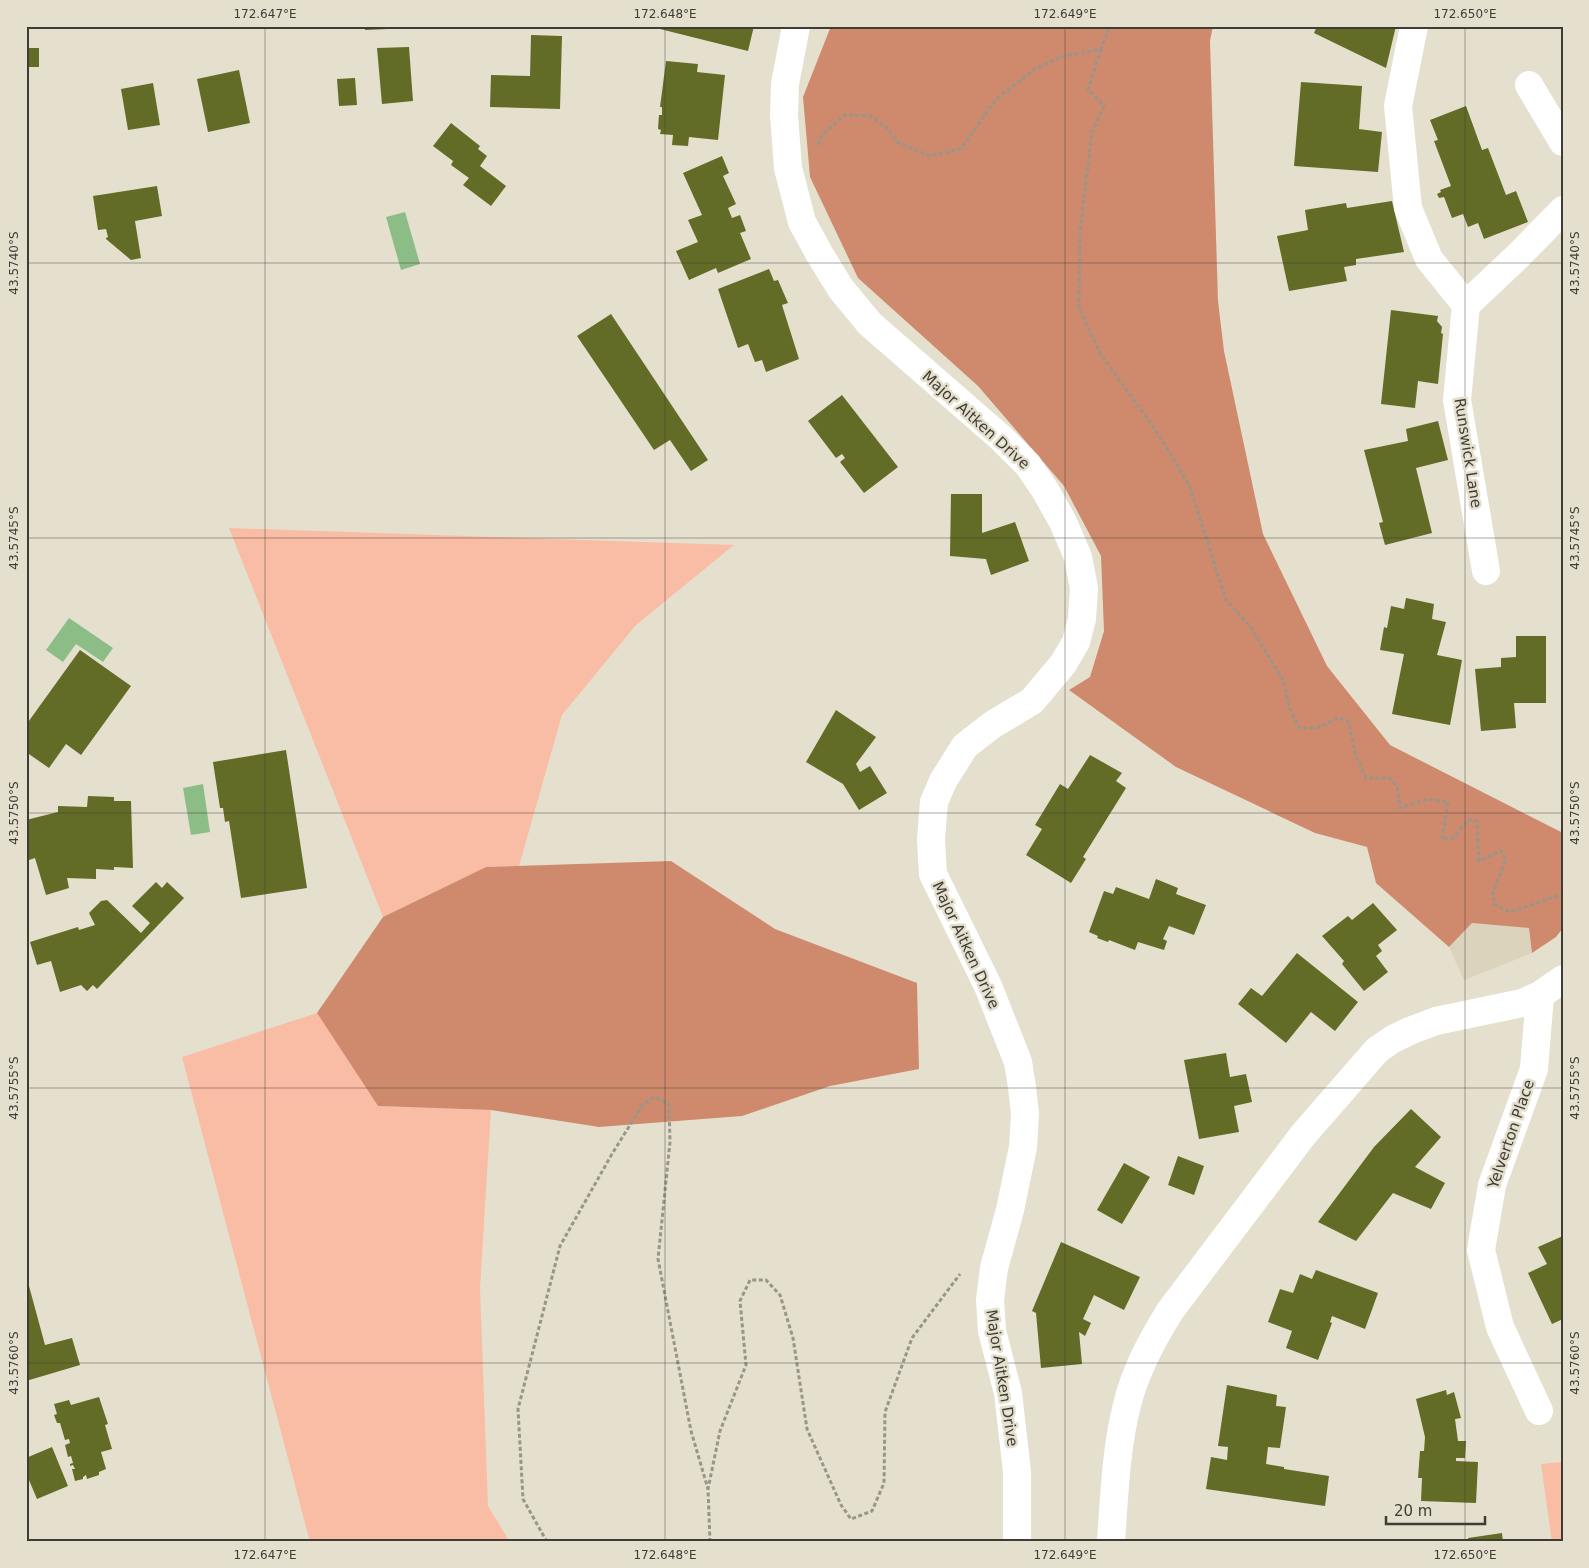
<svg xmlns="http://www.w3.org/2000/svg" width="1589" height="1568" font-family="'DejaVu Sans',sans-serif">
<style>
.built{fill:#dbd3bb}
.green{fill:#f9bda5}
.forest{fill:#cf8a6e}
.water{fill:#8dbd86}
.building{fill:#626c26}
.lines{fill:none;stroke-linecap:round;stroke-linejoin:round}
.path{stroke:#999588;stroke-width:3;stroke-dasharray:4 2.5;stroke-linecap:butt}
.minor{stroke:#fff;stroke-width:28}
.ticks{fill:none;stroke:#3e3c35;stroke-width:1;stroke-opacity:0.45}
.labels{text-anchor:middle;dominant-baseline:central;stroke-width:5;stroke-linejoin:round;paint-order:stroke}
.street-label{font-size:15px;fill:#3e3c35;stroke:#e5e0ce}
.neatline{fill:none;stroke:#3e3c35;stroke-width:2}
.ticks-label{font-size:12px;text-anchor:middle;fill:#3e3c35}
</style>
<rect width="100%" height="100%" fill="#e5e0ce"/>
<path class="built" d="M 1472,923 L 1529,928 L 1532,953 L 1464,980 L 1449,947 Z"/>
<g class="green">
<path d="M 229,528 L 734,545 L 636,625 L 562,715 L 519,866 L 486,867 L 383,917 Z"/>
<path d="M 317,1013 L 378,1106 L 491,1110 L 480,1288 L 488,1506 L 510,1542 L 310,1542 L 182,1057 Z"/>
<path d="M 1563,1462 L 1563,1542 L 1552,1542 L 1541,1464 Z"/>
</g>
<g class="forest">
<path d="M 831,26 L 1213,26 L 1210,41 L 1218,301 L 1224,351 L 1263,534 L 1327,666 L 1390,745 L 1563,833 L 1563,928 L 1556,937 L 1532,953 L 1529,928 L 1472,923 L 1449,947 L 1376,883 L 1367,847 L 1315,833 L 1176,767 L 1069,690 L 1090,677 L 1104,631 L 1101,556 L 1064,486 L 978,386 L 858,278 L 810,177 L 803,97 Z"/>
<path d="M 671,861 L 775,929 L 917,983 L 919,1069 L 830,1086 L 742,1116 L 599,1127 L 491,1110 L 378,1106 L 317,1013 L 383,917 L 486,867 Z"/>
</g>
<g class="water">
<path d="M 405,212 L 420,264 L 401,270 L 386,217 Z"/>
<path d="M 69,618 L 113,648 L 103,662 L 76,644 L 63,662 L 46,650 Z"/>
<path d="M 203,784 L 210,832 L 191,835 L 183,788 Z"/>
</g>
<g class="building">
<path d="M 365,26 L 388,26 L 388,29 L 365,30 Z"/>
<path d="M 661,26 L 754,26 L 748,51 L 660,29 Z"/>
<path d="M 1317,26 L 1396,26 L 1386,68 L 1314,33 Z"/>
<path d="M 531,35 L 562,36 L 560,109 L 490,107 L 491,75 L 530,76 Z"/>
<path d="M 409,47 L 413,101 L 382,104 L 377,48 Z"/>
<rect x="26" y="48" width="13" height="19"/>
<path d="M 666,61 L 698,64 L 697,72 L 725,75 L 718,140 L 689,137 L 688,146 L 672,145 L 673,135 L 660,134 L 661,130 L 658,129 L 659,115 L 662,115 L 662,107 L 660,107 Z"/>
<path d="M 239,70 L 250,123 L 208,132 L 197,79 Z"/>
<path d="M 355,78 L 357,105 L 339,106 L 337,79 Z"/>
<path d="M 1301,82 L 1362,86 L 1359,129 L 1382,132 L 1378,172 L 1294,166 Z"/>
<path d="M 153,83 L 160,125 L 128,130 L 121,89 Z"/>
<path d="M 1466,106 L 1482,150 L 1488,148 L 1506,195 L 1516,191 L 1528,222 L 1484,239 L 1478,223 L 1468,227 L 1463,214 L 1452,218 L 1444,197 L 1439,198 L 1437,194 L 1441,192 L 1440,190 L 1451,186 L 1434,141 L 1438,140 L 1430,120 Z"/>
<path d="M 451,123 L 480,146 L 478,149 L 487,156 L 480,166 L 506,186 L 491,206 L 463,185 L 469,178 L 451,165 L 453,161 L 433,146 Z"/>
<path d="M 722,156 L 729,173 L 723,176 L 736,204 L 728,208 L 732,218 L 740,215 L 746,231 L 740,233 L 751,259 L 718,273 L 716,268 L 689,280 L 676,251 L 698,242 L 688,220 L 702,215 L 683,173 Z"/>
<path d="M 157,186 L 162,216 L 135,221 L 141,258 L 131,260 L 106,239 L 106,238 L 108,237 L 106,229 L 98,230 L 93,196 Z"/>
<path d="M 1392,201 L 1404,252 L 1356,259 L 1356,265 L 1344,267 L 1347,281 L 1289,291 L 1277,236 L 1308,230 L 1305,210 L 1346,203 L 1347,208 Z"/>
<path d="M 769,269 L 774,281 L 778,280 L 788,303 L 782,305 L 799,359 L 766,372 L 762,360 L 755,362 L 748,344 L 738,348 L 718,289 Z"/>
<path d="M 1391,310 L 1438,316 L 1437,321 L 1442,327 L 1441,333 L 1443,334 L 1438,384 L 1418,381 L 1415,408 L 1381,404 Z"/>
<path d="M 611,314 L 708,460 L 691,471 L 670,440 L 654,450 L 577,336 Z"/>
<path d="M 842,395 L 898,467 L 864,493 L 840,462 L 845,458 L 842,454 L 836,458 L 808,421 Z"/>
<path d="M 1438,421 L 1448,460 L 1416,468 L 1432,533 L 1385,545 L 1379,523 L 1383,522 L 1364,450 L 1408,441 L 1406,429 Z"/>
<path d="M 951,494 L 982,494 L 982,533 L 1015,522 L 1029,561 L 991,575 L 986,559 L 950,556 Z"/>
<path d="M 1406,598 L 1434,604 L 1432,619 L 1446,622 L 1437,655 L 1462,660 L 1450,725 L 1392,714 L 1404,654 L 1380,650 L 1384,627 L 1387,628 L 1391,606 L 1404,609 Z"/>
<path d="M 1516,636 L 1546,636 L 1546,703 L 1514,703 L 1516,728 L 1481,731 L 1475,669 L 1501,667 L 1501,658 L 1516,657 Z"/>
<path d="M 80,650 L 131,686 L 81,755 L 66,744 L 49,768 L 26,752 L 26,725 Z"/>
<path d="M 836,710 L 876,737 L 856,764 L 860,772 L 870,766 L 887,793 L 859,810 L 843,784 L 806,762 Z"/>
<path d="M 286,750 L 307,888 L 241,898 L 229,821 L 225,822 L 223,808 L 220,808 L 213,762 Z"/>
<path d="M 1090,755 L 1122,773 L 1116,781 L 1126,788 L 1083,857 L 1086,859 L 1071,883 L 1026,855 L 1042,829 L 1035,825 L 1060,784 L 1068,789 Z"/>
<path d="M 88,796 L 114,797 L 114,801 L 131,801 L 133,868 L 114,867 L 114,870 L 96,869 L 96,879 L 67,878 L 69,888 L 46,895 L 35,858 L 26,861 L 26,820 L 58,812 L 58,806 L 87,807 Z"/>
<path d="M 1156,879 L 1178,888 L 1176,894 L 1206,905 L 1194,935 L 1169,926 L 1163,939 L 1167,941 L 1164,950 L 1138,942 L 1135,950 L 1109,940 L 1108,942 L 1097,938 L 1098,936 L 1089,932 L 1104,891 L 1113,894 L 1116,887 L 1149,899 Z"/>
<path d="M 156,882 L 162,888 L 167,882 L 184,898 L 97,989 L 93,985 L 87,991 L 81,985 L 60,992 L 51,961 L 37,965 L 30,942 L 78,927 L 79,930 L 95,925 L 89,913 L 101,901 L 107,900 L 141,933 L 150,923 L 132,906 Z"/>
<path d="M 1373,903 L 1397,930 L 1378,945 L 1382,951 L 1376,956 L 1388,972 L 1364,991 L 1342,964 L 1344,961 L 1322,936 L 1348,916 L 1352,920 Z"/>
<path d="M 1297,953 L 1358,1002 L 1335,1031 L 1311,1012 L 1286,1043 L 1238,1004 L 1251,988 L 1262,996 Z"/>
<path d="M 1226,1053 L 1230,1077 L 1246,1074 L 1252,1102 L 1234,1106 L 1239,1132 L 1199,1139 L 1184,1060 Z"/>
<path d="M 1411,1109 L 1441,1137 L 1415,1167 L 1445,1183 L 1431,1209 L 1393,1193 L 1356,1241 L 1318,1222 L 1374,1147 Z"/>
<path d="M 1178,1156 L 1204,1166 L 1194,1195 L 1168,1185 Z"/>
<path d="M 1124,1163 L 1150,1177 L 1122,1224 L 1097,1210 Z"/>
<path d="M 1563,1236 L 1563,1319 L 1552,1324 L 1528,1273 L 1547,1264 L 1538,1247 Z"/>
<path d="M 1061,1242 L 1140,1277 L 1124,1310 L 1094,1295 L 1083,1319 L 1091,1323 L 1085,1336 L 1079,1332 L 1082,1364 L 1041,1368 L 1036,1313 L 1032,1311 Z"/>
<path d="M 1316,1270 L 1378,1293 L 1365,1329 L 1332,1316 L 1330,1322 L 1332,1323 L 1318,1360 L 1286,1348 L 1292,1331 L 1268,1322 L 1280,1289 L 1293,1293 L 1300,1274 L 1312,1279 Z"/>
<path d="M 29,1286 L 45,1345 L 72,1338 L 80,1365 L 26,1381 L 26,1287 Z"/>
<path d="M 1227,1385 L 1277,1395 L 1276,1406 L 1286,1407 L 1280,1448 L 1268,1447 L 1266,1464 L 1284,1467 L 1284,1469 L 1329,1476 L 1325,1506 L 1206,1489 L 1211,1457 L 1227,1460 L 1228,1447 L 1218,1446 Z"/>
<path d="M 1446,1390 L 1447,1395 L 1454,1392 L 1461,1418 L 1455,1419 L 1458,1441 L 1466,1441 L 1465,1458 L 1456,1458 L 1456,1461 L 1478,1462 L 1476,1503 L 1421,1501 L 1422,1478 L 1418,1478 L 1420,1451 L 1424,1451 L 1425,1437 L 1416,1399 Z"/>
<path d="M 99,1397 L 108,1424 L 105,1425 L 112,1449 L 101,1452 L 106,1469 L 99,1472 L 99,1475 L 87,1479 L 86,1475 L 83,1477 L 83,1479 L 75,1481 L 72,1469 L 75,1469 L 73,1465 L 70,1466 L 70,1464 L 73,1463 L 71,1456 L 68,1457 L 65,1445 L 70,1443 L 69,1439 L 65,1440 L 60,1423 L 57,1423 L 54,1415 L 57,1414 L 54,1404 L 69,1400 L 71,1405 Z"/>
<path d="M 52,1447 L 68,1486 L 37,1499 L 26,1473 L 26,1458 Z"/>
<path d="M 1502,1533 L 1503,1542 L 1469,1542 L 1468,1538 Z"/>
</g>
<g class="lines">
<g class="path">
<path d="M 1101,49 L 1088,89 L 1104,106 L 1092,132 L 1080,232 L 1079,308 L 1100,353 L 1159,435 L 1190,487 L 1226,600 L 1250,626 L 1283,680 L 1290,710 L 1300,728 L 1317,728 L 1338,718 L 1348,721 L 1356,756 L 1366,778 L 1390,778 L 1397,786 L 1400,808 L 1428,799 L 1448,802 L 1442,839 L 1453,838 L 1468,820 L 1477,821 L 1479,861 L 1501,851 L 1506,859 L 1493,892 L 1494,904 L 1510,912 L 1563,894"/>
<path d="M 818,145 L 822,135 L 844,115 L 870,116 L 887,128 L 897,142 L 930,156 L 961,149 L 996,99 L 1035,69 L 1060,57 L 1101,49 L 1110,26"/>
<path d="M 547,1542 L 523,1499 L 518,1409 L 560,1246 L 612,1154 L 643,1104 L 655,1097 L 669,1104 L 670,1142 L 658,1259 L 691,1431 L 708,1489"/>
<path d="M 710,1542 L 708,1489 L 720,1431 L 746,1365 L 740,1301 L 750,1280 L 766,1280 L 780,1295 L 793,1338 L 807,1429 L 841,1505 L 851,1519 L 872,1511 L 884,1483 L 885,1412 L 912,1338 L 960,1274"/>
</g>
<g class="minor">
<path d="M 796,26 L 785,84 L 784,115 L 788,168 L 802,222 L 820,255 L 841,289 L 870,324 L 1001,438 L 1028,465 L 1045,490 L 1063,522 L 1078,557 L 1084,588 L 1082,619 L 1076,642 L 1063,664 L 1032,701 L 992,725 L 965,746 L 943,781 L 934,802 L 931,839 L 933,874 L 988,986 L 1018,1062 L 1022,1087 L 1025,1114 L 1023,1147 L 1010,1210 L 994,1268 L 990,1300 L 992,1331 L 1008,1393 L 1017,1472 L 1017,1542"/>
<path d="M 1414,26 L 1398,106 L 1408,208 L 1429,259 L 1466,305"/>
<path d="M 1529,85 L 1563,142"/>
<path d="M 1486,571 L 1457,400 L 1466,305 L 1519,255 L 1563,210"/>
<path d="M 1539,1411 L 1500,1327 L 1481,1250 L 1492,1185 L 1534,1069 L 1540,995"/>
<path d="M 1111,1542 C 1114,1499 1116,1447 1127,1405 C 1135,1371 1152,1340 1170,1311 L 1303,1135 L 1377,1050 L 1393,1039 L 1412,1030 L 1436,1021 L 1522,1003 L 1540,995 L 1563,979"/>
</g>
</g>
<path class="ticks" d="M 265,26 L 265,1542M 665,26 L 665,1542M 1065,26 L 1065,1542M 1465,26 L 1465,1542M 26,263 L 1563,263M 26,538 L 1563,538M 26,813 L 1563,813M 26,1088 L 1563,1088M 26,1363 L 1563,1363"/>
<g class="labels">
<g class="street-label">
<text transform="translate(976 420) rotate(42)">Major Aitken Drive</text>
<text transform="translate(1468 453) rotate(81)">Runswick Lane</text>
<text transform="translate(966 945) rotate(65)">Major Aitken Drive</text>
<text transform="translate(1511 1134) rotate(-71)">Yelverton Place</text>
<text transform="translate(1002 1378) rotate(81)">Major Aitken Drive</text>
</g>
</g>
<rect width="1589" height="1568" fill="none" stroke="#e5e0ce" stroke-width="55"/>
<path d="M1386 1516v8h99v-8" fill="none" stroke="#3e3c35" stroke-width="2.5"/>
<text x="1394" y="1516" font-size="15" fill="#3e3c35" stroke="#e5e0ce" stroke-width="4" paint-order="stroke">20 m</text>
<rect x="28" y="28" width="1534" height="1512" class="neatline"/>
<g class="ticks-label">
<text x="265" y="18">172.647°E</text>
<text x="665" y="18">172.648°E</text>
<text x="1065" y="18">172.649°E</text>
<text x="1465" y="18">172.650°E</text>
<text transform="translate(14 263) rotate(-90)" y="4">43.5740°S</text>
<text transform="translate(1575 263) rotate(-90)" y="4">43.5740°S</text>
<text transform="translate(14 538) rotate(-90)" y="4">43.5745°S</text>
<text transform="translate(1575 538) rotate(-90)" y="4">43.5745°S</text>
<text transform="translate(14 813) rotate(-90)" y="4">43.5750°S</text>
<text transform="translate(1575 813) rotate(-90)" y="4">43.5750°S</text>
<text transform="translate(14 1088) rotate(-90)" y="4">43.5755°S</text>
<text transform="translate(1575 1088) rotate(-90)" y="4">43.5755°S</text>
<text transform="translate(14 1363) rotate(-90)" y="4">43.5760°S</text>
<text transform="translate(1575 1363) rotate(-90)" y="4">43.5760°S</text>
<text x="265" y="1559">172.647°E</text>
<text x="665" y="1559">172.648°E</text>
<text x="1065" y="1559">172.649°E</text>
<text x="1465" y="1559">172.650°E</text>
</g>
</svg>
